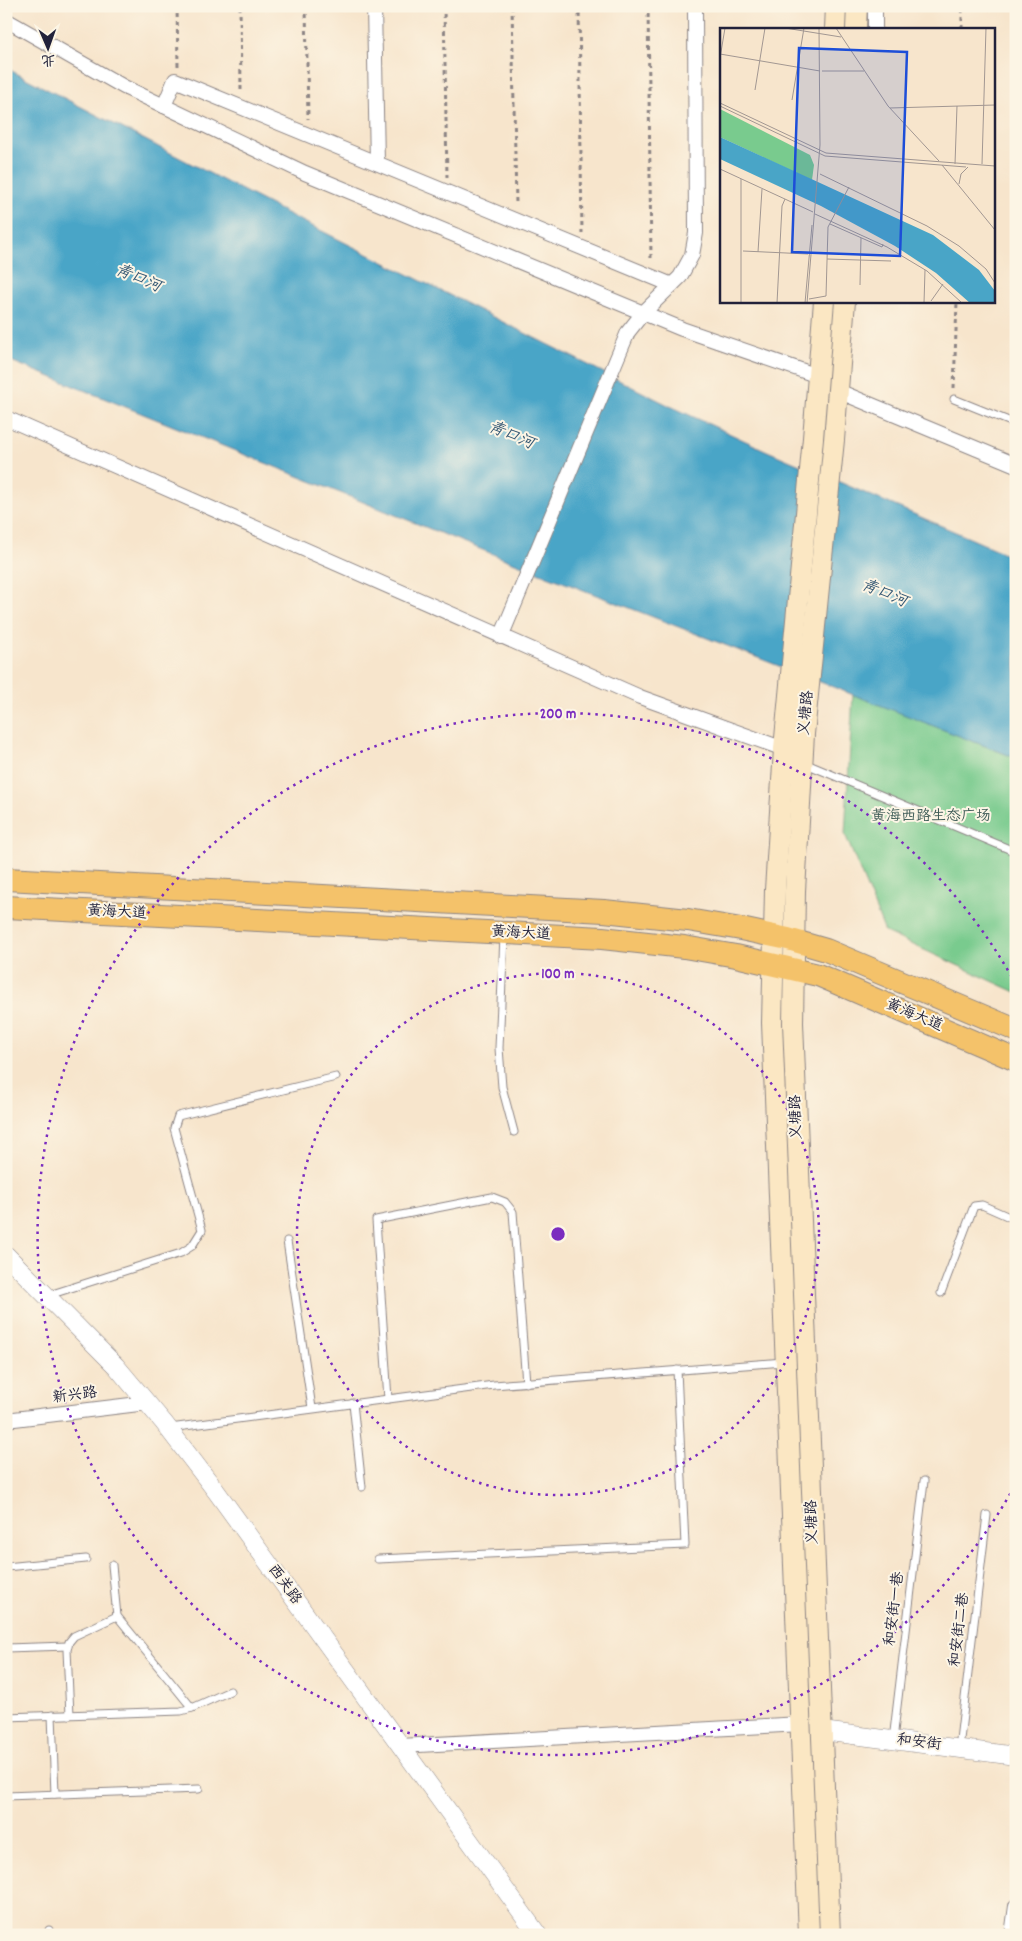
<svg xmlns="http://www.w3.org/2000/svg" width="1022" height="1941" font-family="Dekko,'LXGW WenKai TC',sans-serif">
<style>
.green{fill:#79cb8e;stroke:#4e7664}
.water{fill:#49a5c7;stroke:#366481}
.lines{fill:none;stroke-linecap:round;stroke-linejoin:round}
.service-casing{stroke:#8c8484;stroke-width:9}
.minor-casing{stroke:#8c8484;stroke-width:16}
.tertiary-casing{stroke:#8c8484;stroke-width:19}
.secondary-casing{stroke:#8c8484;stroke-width:22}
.primary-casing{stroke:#8c8484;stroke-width:24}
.path{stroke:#8c8484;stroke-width:3;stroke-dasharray:4 4;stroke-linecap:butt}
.service{stroke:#fff;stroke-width:7}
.minor{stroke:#fff;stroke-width:14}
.tertiary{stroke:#fff;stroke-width:18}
.secondary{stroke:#fbe7c3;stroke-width:20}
.primary{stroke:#f4c26a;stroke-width:22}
.ring{fill:none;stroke:#7b2cbf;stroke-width:2.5;stroke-dasharray:2.5 5}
.labels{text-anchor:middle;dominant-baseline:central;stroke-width:4;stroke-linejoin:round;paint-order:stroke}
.street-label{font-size:15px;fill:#22223b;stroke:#fcf5e5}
.park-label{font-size:15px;fill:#405d58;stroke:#fcf5e5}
.water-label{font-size:16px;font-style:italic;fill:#325673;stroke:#fcf5e5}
.inset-road{fill:none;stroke:#a29792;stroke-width:1}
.view{fill:#1d4ed8;fill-opacity:0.15;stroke:#1d4ed8;stroke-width:2.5}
.inset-edge{fill:none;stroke:#22223b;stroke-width:2.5}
.centre{fill:#7b2cbf;stroke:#fcf5e5;stroke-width:2.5}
.ring-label{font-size:15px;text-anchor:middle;font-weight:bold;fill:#7b2cbf;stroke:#fcf5e5;stroke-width:4;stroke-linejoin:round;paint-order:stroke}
</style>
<rect width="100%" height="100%" fill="#fcf5e5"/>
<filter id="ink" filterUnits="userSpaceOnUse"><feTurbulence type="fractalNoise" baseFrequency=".02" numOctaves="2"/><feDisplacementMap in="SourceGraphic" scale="10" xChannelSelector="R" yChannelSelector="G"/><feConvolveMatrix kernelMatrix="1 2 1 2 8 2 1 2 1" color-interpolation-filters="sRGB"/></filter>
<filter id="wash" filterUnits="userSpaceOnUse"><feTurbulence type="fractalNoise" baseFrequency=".0096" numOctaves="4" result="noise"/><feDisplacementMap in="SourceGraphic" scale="20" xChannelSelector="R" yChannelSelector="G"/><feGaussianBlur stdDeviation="1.12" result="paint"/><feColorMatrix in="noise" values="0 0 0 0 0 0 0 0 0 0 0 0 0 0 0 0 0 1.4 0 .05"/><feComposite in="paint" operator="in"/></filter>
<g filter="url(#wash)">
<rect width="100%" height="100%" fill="#f7e5cc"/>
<path class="green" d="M 853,694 L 1016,758 L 1016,992 L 885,932 L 845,834 Z"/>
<path class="water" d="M 6,68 L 294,217 L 668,405 L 765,450 L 1016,558 L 1016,758 L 550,577 L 6,359 Z"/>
</g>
<g filter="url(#ink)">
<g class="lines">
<g class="service-casing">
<g id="service">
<path d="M 954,399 L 1016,424"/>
<path d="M 804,763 L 1016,852"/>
<path d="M 504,936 L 499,1048 L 502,1087 L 514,1132"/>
<path d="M 287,1241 L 312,1408"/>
<path d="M 941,1293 L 974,1206 L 982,1205 L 1016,1220"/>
<path d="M 49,1295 L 181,1253 L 192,1246 L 202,1230 L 174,1128 L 178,1116 L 336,1077"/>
<path d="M 388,1399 L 376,1220 L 492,1197 L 505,1202 L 513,1212 L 526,1383"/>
<path d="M 353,1403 L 362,1487"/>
<path d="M 170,1428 L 494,1385 L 783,1362"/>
<path d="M 378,1559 L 685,1545 L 677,1370"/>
<path d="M 112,1565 L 117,1616 L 192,1708"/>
<path d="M 6,1567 L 86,1559"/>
<path d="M 6,1648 L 68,1646"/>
<path d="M 52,1715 L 55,1794"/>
<path d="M 70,1715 L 67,1650 L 69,1642 L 74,1636 L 117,1616"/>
<path d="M 6,1717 L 181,1711 L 192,1708 L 230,1691"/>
<path d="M 893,1740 L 924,1481"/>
<path d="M 959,1748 L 987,1515"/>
<path d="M 6,1796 L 199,1789"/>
<path d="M 49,1935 L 49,1930"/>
</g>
</g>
<g class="minor-casing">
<g id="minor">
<path d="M 374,6 L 377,163"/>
<path d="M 6,20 L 124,87 L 305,173 L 682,329 L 818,376"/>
<path d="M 875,29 L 875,6"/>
<path d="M 164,106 L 175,80 L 672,285"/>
<path d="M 838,391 L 1016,465"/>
<path d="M 6,418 L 640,697 L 784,749"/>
<path d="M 501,637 L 628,332 L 643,313 L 680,277 L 692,255 L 696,233 L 695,6"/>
<path d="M 6,1420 L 147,1403"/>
<path d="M 400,1746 L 801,1724"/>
<path d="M 1012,1935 L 1016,1906"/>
</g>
</g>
<g class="tertiary-casing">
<g id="tertiary">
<path d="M 6,1255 L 116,1366 L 164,1423 L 216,1491 L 538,1935"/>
<path d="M 822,1731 L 1016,1756"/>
</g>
</g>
<g class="secondary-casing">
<g id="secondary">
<path d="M 835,29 L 836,6"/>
<path d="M 856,29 L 857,6"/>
<path d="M 809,1935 L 772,1023 L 775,890 L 784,749 L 813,438 L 824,301"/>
<path d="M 830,1935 L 793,1023 L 795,891 L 804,734 L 834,440 L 845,301"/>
</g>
</g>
<g class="primary-casing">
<g id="primary">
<path d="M 6,879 L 604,911 L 688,920 L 741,929 L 788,939 L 826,950 L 1016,1030"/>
<path d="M 6,907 L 602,938 L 684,947 L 736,956 L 818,975 L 1016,1060"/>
</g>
</g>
<g class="path">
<path d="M 177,6 L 178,66"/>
<path d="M 240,6 L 241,91"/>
<path d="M 306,6 L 308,119"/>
<path d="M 444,6 L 447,177"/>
<path d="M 512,6 L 516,205"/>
<path d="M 579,6 L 582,233"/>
<path d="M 648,6 L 651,261"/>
<path d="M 962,29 L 962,6"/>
<path d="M 954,388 L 957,301"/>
</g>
<use href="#service" class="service"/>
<use href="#minor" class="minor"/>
<use href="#tertiary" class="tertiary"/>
<use href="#secondary" class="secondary"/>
<use href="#primary" class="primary"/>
</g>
</g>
<g class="ring">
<circle cx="558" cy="1234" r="261"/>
<path d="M1014 1487A521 521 0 1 1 1014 981"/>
</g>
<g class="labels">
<g class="street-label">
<text transform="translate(807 713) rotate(-85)">义塘路</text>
<text transform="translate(117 913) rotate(3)">黄海大道</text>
<text transform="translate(521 934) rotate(3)">黄海大道</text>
<text transform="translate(914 1016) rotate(23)">黄海大道</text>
<text transform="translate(797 1117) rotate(-92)">义塘路</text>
<text transform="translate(75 1396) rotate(-7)">新兴路</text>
<text transform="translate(813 1522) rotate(-92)">义塘路</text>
<text transform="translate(284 1585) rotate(54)">西关路</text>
<text transform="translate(895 1609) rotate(-83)">和安街一巷</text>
<text transform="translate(960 1630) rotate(-83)">和安街二巷</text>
<text transform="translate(919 1743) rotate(7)">和安街</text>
</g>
<g class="park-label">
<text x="931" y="817">黄海西路生态广场</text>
</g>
<g class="water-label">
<text transform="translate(138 279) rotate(23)">青口河</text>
<text transform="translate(511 436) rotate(23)">青口河</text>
<text transform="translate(884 594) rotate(23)">青口河</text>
</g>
</g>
<g transform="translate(720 28)">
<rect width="275" height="275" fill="#f7e5cc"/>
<path d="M 0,81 L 90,127 L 94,137 L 92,152 L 0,109 Z" fill="#79cb8e"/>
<path d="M 0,109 L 213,207 L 259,242 L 275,263 L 275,275 L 250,275 L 216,245 L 175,218 L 101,178 L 0,131 Z" fill="#49a5c7"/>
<path class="inset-road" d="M 65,0 L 121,9M 116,0 L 168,78 L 219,133M 0,26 L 100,43M 0,30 L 5,0M 102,43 L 144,43M 35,62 L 45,0M 72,72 L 84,0M 0,75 L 106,125 L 275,138M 0,78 L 105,128 L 246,139M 170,80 L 275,77M 235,136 L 237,78M 262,136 L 266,0M 222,137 L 275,202M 0,141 L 93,184M 100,146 L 207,198 L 239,218 L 266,241 L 275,255M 21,151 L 21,275M 239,156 L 241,146 L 248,139M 95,186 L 167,219 L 207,243 L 242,275M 110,196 L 162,219 L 163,216M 23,223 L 88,226M 38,224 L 42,161M 107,231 L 171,233M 140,257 L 141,210M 89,271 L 106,268 L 108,199 L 129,159M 211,273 L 223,256M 57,275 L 62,178 L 65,171M 85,275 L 92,197M 87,275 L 100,117 L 99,0M 204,275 L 205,242"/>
<path class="view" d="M 79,20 L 187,24 L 180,228 L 72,224 Z"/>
<rect width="275" height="275" class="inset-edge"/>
</g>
<circle cx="558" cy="1234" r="8" class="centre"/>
<g class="ring-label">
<text x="558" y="718">200 m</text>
<text x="558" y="978">100 m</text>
</g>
<rect width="1022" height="1941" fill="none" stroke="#fcf5e5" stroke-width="25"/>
<g transform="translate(48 48) rotate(178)" stroke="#fcf5e5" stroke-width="4" paint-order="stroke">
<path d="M0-4L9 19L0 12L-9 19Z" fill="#22223b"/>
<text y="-8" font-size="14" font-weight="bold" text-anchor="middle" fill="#22223b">北</text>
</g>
</svg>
